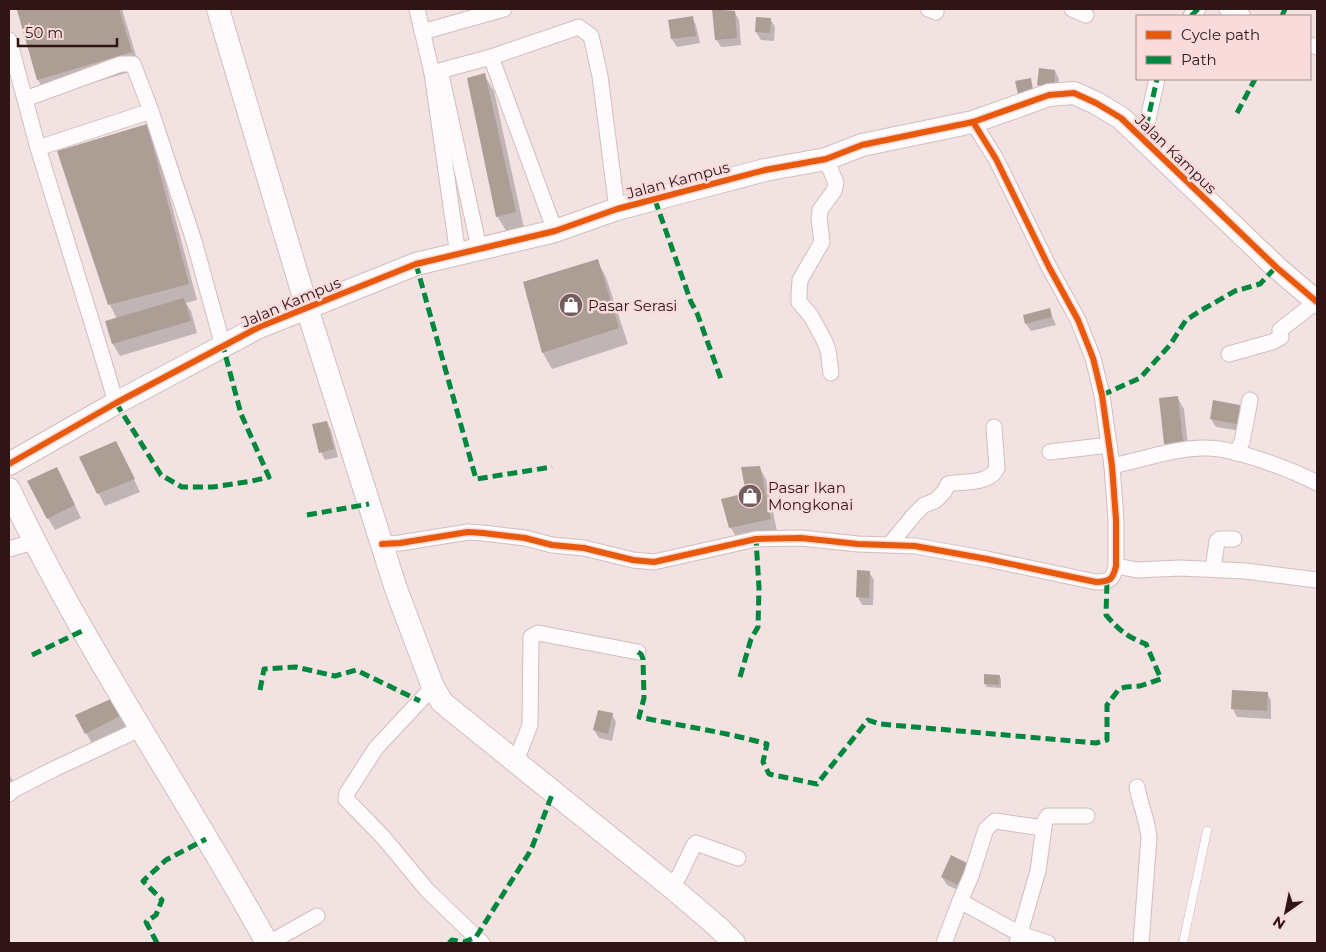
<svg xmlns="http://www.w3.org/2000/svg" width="1326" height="952" font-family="Montserrat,sans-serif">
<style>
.shadow{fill:#0003}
.building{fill:#ac9e94}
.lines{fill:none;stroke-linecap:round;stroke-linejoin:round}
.lane-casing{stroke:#d3bebf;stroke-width:9}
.street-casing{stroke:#d3bebf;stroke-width:17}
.secondary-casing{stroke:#d3bebf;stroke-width:24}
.lane{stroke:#fdfbfb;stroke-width:8}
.street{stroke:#fdfbfb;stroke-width:15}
.secondary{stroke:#fdfbfb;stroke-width:22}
.quiet{stroke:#00873e;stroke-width:5;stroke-dasharray:10 5;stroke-linecap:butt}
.cycleway-casing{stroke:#f9dbdb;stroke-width:9}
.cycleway{stroke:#e8590c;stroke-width:6}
.labels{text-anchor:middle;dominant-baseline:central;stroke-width:5;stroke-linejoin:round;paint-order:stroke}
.street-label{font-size:15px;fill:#301517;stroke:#f9dbdb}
.poi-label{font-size:15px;fill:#301517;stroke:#f9dbdb;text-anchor:start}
</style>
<rect width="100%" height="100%" fill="#f2e2e2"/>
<g class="shadow">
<path d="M 24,9 L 122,9 L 140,69 L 47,96 L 38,80 L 19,10 Z"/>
<path d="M 735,13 L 739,20 L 741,45 L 721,47 L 716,39 Z"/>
<path d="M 692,17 L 696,25 L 700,43 L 677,47 L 672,39 L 669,21 Z"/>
<path d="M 771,20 L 775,27 L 774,41 L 761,40 L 756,32 Z"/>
<path d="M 1055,71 L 1059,79 L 1058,94 L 1043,92 L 1038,85 Z"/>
<path d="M 484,75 L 494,91 L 524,228 L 507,232 L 497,216 Z"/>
<path d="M 146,126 L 155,142 L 197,300 L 186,303 L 191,311 L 197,333 L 120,356 L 113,344 L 117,319 L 110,305 L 59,152 Z"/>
<path d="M 597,261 L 606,277 L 628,344 L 552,369 L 543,353 Z"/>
<path d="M 1049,309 L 1056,325 L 1031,331 L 1026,324 Z"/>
<path d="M 1177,397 L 1184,409 L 1189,454 L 1172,456 L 1165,444 Z"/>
<path d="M 1240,406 L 1244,414 L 1241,431 L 1216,427 L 1211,419 Z"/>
<path d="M 327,422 L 331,430 L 338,457 L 325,460 L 321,452 Z"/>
<path d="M 122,454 L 140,492 L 105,506 L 80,458 Z"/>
<path d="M 759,467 L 766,479 L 777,531 L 738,540 L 731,528 L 723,500 L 748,494 Z"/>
<path d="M 63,481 L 81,518 L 55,530 L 48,518 Z"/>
<path d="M 869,572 L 874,580 L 873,605 L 862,605 L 858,597 Z"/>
<path d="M 999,676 L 1001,679 L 1001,688 L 987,687 L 985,684 Z"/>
<path d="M 1233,691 L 1267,693 L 1271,701 L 1271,719 L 1237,717 L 1233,709 Z"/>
<path d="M 112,699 L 127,728 L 93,745 L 76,716 Z"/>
<path d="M 612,714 L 616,722 L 612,741 L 599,738 L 594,730 Z"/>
<path d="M 9,774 L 16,787 L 9,795 Z"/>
<path d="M 973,872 L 964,893 L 947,885 L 942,877 Z"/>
</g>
<g class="building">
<path d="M 20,9 L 119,9 L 132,52 L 37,80 L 17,10 Z"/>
<path d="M 712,9 L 735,11 L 737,38 L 715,40 Z"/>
<path d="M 693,16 L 696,36 L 671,39 L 668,20 Z"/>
<path d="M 756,17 L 771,18 L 770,33 L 755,32 Z"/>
<path d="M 1039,68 L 1055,70 L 1054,86 L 1037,85 Z"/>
<path d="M 485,73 L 516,212 L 496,217 L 467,78 Z"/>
<path d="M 1031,78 L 1034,96 L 1019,99 L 1015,81 Z"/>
<path d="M 147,124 L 189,284 L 108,305 L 57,151 Z"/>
<path d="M 598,259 L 619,328 L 542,353 L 523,282 Z"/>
<path d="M 184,298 L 191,321 L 112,344 L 105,321 Z"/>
<path d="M 1050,308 L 1052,317 L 1025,324 L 1023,315 Z"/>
<path d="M 1178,396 L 1183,442 L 1164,444 L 1159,398 Z"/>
<path d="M 1213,400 L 1240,405 L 1237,424 L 1210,419 Z"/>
<path d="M 327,421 L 334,449 L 319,453 L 312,424 Z"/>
<path d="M 116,441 L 135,479 L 97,494 L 79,457 Z"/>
<path d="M 760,466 L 771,519 L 729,528 L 721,499 L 746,493 L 741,467 Z"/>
<path d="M 57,467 L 75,505 L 47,519 L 27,481 Z"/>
<path d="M 857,570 L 870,571 L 869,598 L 856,597 Z"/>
<path d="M 984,674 L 1000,675 L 999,685 L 984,684 Z"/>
<path d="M 1232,690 L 1268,692 L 1267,711 L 1231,709 Z"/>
<path d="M 113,698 L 122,715 L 85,734 L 75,715 Z"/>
<path d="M 598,710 L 613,713 L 608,734 L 593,730 Z"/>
<path d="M 951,855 L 969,864 L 960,886 L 941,877 Z"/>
</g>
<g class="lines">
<g class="lane-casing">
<path id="lane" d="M 1183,943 L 1207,831"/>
</g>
<g class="street-casing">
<g id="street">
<path d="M 417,9 L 432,73 L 458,255"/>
<path d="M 928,9 L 936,12"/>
<path d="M 1072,9 L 1086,15"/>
<path d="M 1227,9 L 1243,16"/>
<path d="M 1191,16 L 1198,9"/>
<path d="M 422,32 L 504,9"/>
<path d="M 9,40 L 38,148 L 101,352 L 116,403"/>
<path d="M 1310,45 L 1317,47"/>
<path d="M 491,57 L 555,231"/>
<path d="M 432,73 L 491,57 L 579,27 L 591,36 L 600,76 L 617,209"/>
<path d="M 442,79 L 479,248"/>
<path d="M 25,99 L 121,64 L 133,64 L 151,111"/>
<path d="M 1143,141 L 1157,79"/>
<path d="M 38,148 L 151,111 L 194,241 L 223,346"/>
<path d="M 826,159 L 836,183 L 834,191 L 820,210 L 819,218 L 822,242 L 800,280 L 799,294 L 799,302 L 811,316 L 825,342 L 828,350 L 831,373"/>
<path d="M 1229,354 L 1272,342 L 1281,337 L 1280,330 L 1316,302"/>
<path d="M 1050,452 L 1109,445"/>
<path d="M 1236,453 L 1242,442 L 1250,400"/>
<path d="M 1112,466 C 1142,460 1177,447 1207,448 C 1234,448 1293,470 1317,483"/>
<path d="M 382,544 L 400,543 L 468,532 L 483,533 L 525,538 L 552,545 L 584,548 L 633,560 L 654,562 L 756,539 L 801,538 L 858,544 L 915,546 L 987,559 L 1096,582 C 1110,582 1113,579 1116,566 L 1116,520 L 1112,466 L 1102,395 L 1093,358 L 1078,320 L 1049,267 L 996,159 L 973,122"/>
<path d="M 890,544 L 914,515 L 924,505 L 935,501 L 944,492 L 948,484 C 964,481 989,485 997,468 L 994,427"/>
<path d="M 9,549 L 33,542"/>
<path d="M 1116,566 L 1137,570 L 1180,568 L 1245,571 L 1317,580"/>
<path d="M 1213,569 L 1217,541 L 1220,539 L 1234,539"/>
<path d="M 433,687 L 376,748 L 347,793 L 346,799 L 383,837 L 427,890 L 482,943"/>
<path d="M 516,761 L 530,725 L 531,637 L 538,633 L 638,652"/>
<path d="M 1137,787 C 1140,804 1147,819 1149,837 L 1141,943"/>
<path d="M 9,794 L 13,790 L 56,768 L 140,729"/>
<path d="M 670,886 L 679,876 L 694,845 L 696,843 L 738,858"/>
<path d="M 960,901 L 1020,934 L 1048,943"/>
<path d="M 269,943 L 317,916"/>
<path d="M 944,943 L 960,901 L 971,876 L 986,829 L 995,821 L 1043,828"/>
<path d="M 1017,943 L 1038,871 L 1045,820 L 1048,816 L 1087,816"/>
</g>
</g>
<g class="secondary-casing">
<g id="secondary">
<path d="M 218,9 L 307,308 L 396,589 L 433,687 L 442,702 L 449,708 L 670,886 L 718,927 L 734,943"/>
<path d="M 9,464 L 116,403 L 259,327 L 416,264 L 555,231 L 617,209 L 765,170 L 826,159 L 862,145 L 973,122 L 1049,95 L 1074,93 L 1096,103 L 1121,118 L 1276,267 L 1317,302"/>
<path d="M 9,489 C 83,647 183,790 267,943"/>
</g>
</g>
<use href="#lane" class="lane"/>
<use href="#street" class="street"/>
<use href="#secondary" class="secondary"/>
<g class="quiet">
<path d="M 1191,16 L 1198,9"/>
<path d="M 1282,16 L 1285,9"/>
<path d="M 1237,113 L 1255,79"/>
<path d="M 1143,141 L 1157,79"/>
<path d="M 655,200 L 691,302 L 697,313 L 721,379"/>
<path d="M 416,264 L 476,479 L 552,467"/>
<path d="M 1102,395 L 1140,378 L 1170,345 L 1186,320 L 1200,311 L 1235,291 L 1260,284 L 1276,267"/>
<path d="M 116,403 L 161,475 L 182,487 L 213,487 L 252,481 L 269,477 L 241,414 L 223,346"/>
<path d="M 307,515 L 369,504"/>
<path d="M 638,652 L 641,654 L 643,659 L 644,698 L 639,717 C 682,726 725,732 767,744 L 763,762 L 769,774 L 817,784 L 868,720 L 880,724 L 1096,743 L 1107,740 L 1107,705 L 1119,689 L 1126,687 L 1140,686 L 1161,679 L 1146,644 C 1127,637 1119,630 1106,615 L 1107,582"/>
<path d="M 32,655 L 82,631"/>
<path d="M 740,677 L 751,639 L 758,627 L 759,588 L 756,539"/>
<path d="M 260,690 L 264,669 L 296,667 L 335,676 L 356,670 L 420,701"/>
<path d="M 157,943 L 146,922 L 156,915 L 162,900 L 143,881 L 166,860 L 206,839"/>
<path d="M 449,943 L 452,940 L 464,942 L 476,937 L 531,850 L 553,792"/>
</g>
<g class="cycleway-casing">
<g id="cycleway">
<path d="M 9,464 L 116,403 L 259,327 L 416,264 L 555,231 L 617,209 L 765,170 L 826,159 L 862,145 L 973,122 L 1049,95 L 1074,93 L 1096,103 L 1121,118 L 1276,267 L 1317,302"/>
<path d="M 382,544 L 400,543 L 468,532 L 483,533 L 525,538 L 552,545 L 584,548 L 633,560 L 654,562 L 756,539 L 801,538 L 858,544 L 915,546 L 987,559 L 1096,582 C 1110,582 1113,579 1116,566 L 1116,520 L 1112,466 L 1102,395 L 1093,358 L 1078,320 L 1049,267 L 996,159 L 973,122"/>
</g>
</g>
<use href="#cycleway" class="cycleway"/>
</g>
<defs>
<g id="shop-disc" transform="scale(1.25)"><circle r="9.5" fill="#745d5e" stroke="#f9dbdb"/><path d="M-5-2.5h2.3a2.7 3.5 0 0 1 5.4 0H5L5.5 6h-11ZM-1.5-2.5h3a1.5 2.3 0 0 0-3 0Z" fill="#fff"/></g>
</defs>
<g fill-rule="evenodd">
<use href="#shop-disc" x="571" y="305"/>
<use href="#shop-disc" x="750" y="496"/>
</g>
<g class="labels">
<g class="street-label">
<text transform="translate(1176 154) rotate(44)">Jalan Kampus</text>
<text transform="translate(678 180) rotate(-15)">Jalan Kampus</text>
<text transform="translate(291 302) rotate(-23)">Jalan Kampus</text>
</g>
<g class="poi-label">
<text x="588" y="305">Pasar Serasi</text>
<text x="768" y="487">Pasar Ikan<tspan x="768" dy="17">Mongkonai</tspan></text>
</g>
</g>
<rect width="1326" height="952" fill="none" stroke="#301517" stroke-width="20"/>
<rect x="1136" y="15" width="175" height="65" fill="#f9dbdb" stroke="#a98c8d"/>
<rect x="1146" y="31" width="25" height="8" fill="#e8590c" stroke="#a98c8d"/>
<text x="1181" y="40" font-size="15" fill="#301517">Cycle path</text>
<rect x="1146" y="56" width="25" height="8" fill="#00873e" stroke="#a98c8d"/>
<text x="1181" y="65" font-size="15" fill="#301517">Path</text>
<g transform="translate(1286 912) rotate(213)" stroke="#f9dbdb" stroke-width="4" paint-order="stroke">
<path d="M0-4L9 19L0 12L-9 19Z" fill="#301517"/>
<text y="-8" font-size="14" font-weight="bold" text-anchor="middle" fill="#301517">N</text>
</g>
<path d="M18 38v8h99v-8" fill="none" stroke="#301517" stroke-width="2.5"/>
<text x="25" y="38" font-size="15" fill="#301517" stroke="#f9dbdb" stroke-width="4" paint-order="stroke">50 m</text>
</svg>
